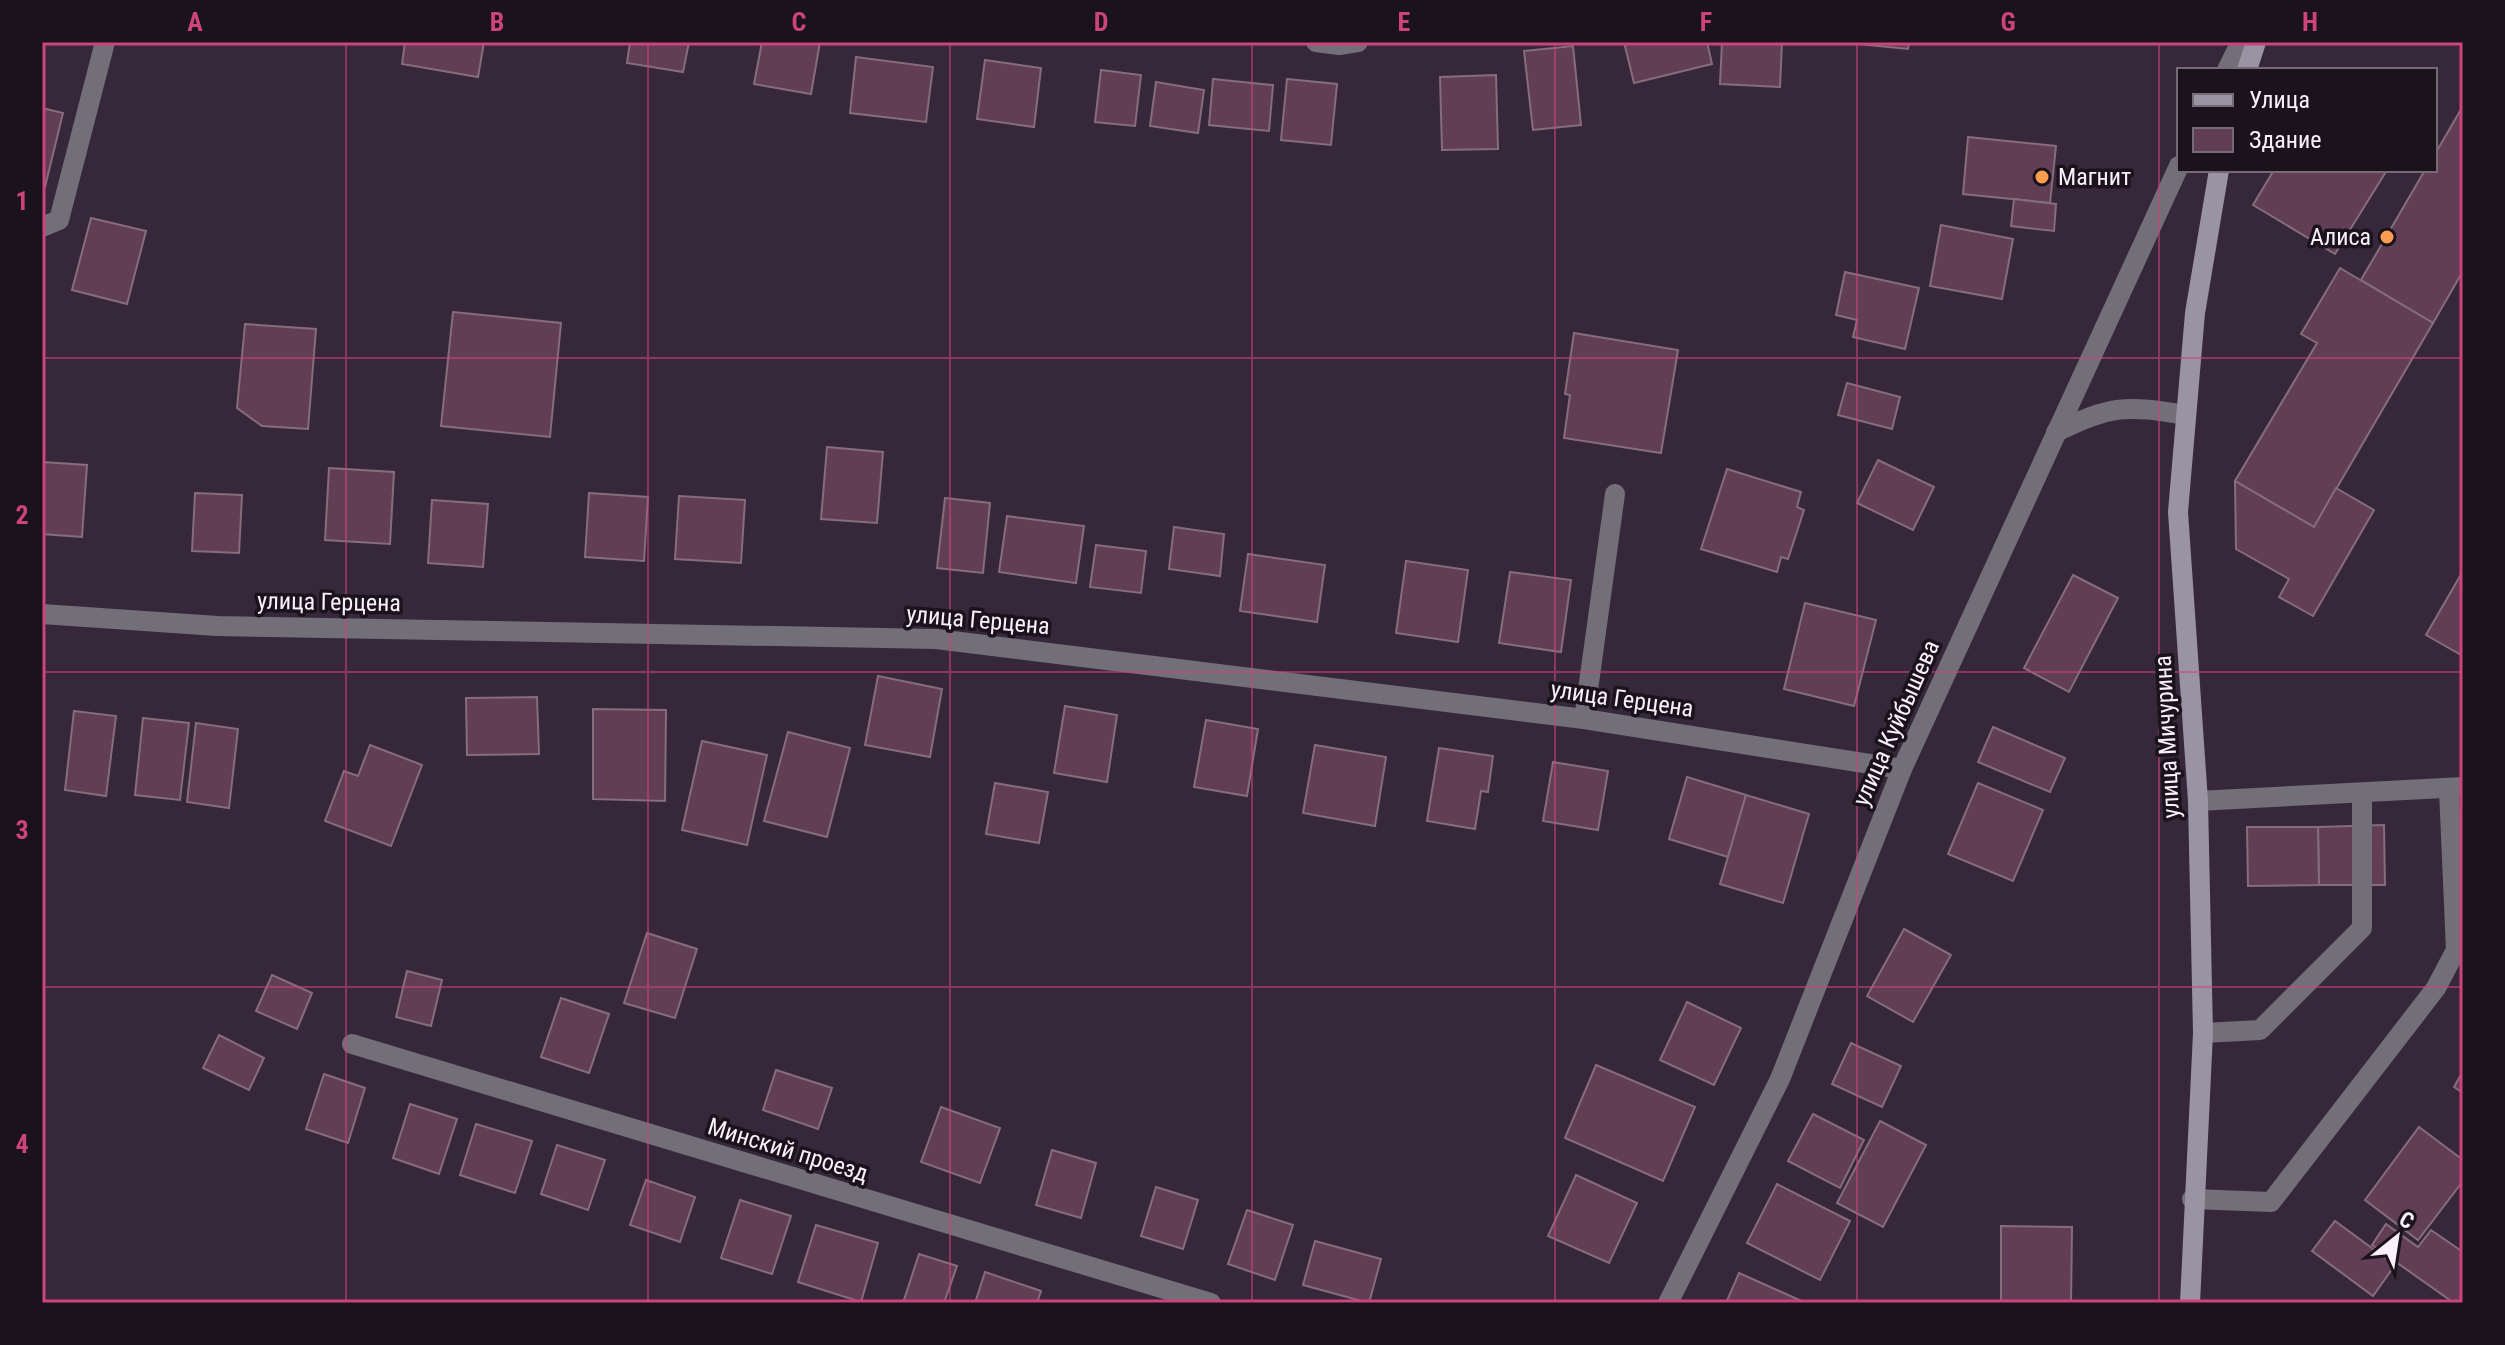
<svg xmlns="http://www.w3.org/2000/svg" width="2505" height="1345" font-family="'Roboto Condensed',sans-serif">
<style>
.building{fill:#623d56;stroke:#856d7c;stroke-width:2}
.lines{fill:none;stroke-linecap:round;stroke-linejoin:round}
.lane{stroke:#726f79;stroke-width:20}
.street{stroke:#726f79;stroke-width:20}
.secondary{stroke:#9993a4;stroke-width:20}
.grid{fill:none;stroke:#cd437b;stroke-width:2;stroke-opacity:0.55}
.poi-dot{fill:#fc9d52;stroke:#1a131b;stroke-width:3}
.labels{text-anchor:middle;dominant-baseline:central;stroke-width:7;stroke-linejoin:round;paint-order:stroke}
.poi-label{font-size:24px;fill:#faf0fc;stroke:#1a131b;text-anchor:start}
.street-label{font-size:24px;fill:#faf0fc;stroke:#1a131b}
.neatline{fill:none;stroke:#cd437b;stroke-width:3}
.grid-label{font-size:26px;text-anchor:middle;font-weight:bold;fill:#cd437b}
</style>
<rect width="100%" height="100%" fill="#36283a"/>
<g class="building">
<path d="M 405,42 L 484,42 L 478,77 L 402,64 Z"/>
<path d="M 630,42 L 689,42 L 683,72 L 627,63 Z"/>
<path d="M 762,42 L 820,42 L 811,94 L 754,84 Z"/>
<path d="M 1624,42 L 1707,42 L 1712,64 L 1634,83 Z"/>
<path d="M 1722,42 L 1782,42 L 1780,87 L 1720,84 Z"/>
<path d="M 1837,42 L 1909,42 L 1908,49 Z"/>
<path d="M 1573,46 L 1581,125 L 1533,130 L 1524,51 Z"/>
<path d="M 856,57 L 933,67 L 926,122 L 850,113 Z"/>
<path d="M 985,60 L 1041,68 L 1034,127 L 977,119 Z"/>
<path d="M 1101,70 L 1141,75 L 1135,126 L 1095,122 Z"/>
<path d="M 1496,75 L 1498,149 L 1442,150 L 1440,77 Z"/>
<path d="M 1213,79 L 1273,85 L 1269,131 L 1209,125 Z"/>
<path d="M 1287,79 L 1337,84 L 1331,145 L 1281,140 Z"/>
<path d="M 1156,82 L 1204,90 L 1198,133 L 1150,126 Z"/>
<path d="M 2463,106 L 2463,271 L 2433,323 L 2361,280 L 2425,170 L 2435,170 L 2435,154 Z"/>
<path d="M 42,108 L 63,113 L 45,187 L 42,186 Z"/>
<path d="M 1968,137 L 2056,146 L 2050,203 L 1963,194 Z"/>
<path d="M 2274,170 L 2387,170 L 2335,254 L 2253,205 Z"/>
<path d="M 2014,199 L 2056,204 L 2054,231 L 2011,226 Z"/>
<path d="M 91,218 L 146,231 L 127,304 L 72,290 Z"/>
<path d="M 1941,225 L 2013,239 L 2002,299 L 1930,286 Z"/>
<path d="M 2340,268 L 2433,323 L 2314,527 L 2235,481 L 2317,343 L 2301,334 Z"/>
<path d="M 1845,272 L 1919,288 L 1905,349 L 1853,337 L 1857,320 L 1836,315 Z"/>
<path d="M 453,312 L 561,323 L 550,437 L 441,426 Z"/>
<path d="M 245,324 L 316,329 L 308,429 L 262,426 L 237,408 Z"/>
<path d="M 1574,333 L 1678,350 L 1661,453 L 1564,438 L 1570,395 L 1565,394 Z"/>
<path d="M 1847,383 L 1900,397 L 1892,429 L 1838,415 Z"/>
<path d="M 827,447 L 883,452 L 877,523 L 821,519 Z"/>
<path d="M 1878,460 L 1934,487 L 1913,530 L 1857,503 Z"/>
<path d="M 42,462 L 87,465 L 82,537 L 42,534 Z"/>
<path d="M 329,468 L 394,472 L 390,544 L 325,540 Z"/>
<path d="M 1727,469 L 1801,492 L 1797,507 L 1804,510 L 1788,559 L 1781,557 L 1777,572 L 1701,549 Z"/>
<path d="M 2235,481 L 2314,527 L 2336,488 L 2374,510 L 2313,616 L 2279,597 L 2289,579 L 2236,549 Z"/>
<path d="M 195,493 L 242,495 L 239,553 L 192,551 Z"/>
<path d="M 589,493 L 648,497 L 644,561 L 585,557 Z"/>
<path d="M 679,496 L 745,500 L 741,563 L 675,559 Z"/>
<path d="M 945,498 L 990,503 L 983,573 L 937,568 Z"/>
<path d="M 432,500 L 488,504 L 483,567 L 428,563 Z"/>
<path d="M 1007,516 L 1084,526 L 1076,583 L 999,572 Z"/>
<path d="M 1174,527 L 1224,534 L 1220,576 L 1169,569 Z"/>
<path d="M 1096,545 L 1146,551 L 1141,593 L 1090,587 Z"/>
<path d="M 1248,554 L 1325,565 L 1317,622 L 1240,611 Z"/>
<path d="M 1406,561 L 1468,570 L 1458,642 L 1396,633 Z"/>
<path d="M 2463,571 L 2463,656 L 2426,635 Z"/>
<path d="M 1510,572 L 1571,580 L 1561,652 L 1499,643 Z"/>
<path d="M 2073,575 L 2118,598 L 2069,692 L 2024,668 Z"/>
<path d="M 1805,603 L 1876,620 L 1854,706 L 1784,689 Z"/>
<path d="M 878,676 L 942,689 L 930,757 L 865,745 Z"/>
<path d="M 537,697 L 539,754 L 467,755 L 466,698 Z"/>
<path d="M 1065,706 L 1117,715 L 1107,782 L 1054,773 Z"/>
<path d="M 593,709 L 666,710 L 665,801 L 593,799 Z"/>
<path d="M 74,711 L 116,716 L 106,796 L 65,790 Z"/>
<path d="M 143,718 L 189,723 L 180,800 L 135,795 Z"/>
<path d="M 1206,720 L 1258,729 L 1247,796 L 1194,787 Z"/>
<path d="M 196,723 L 238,729 L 229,808 L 187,802 Z"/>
<path d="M 1993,727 L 2065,758 L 2050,792 L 1978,762 Z"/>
<path d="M 788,732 L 850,748 L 827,837 L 764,821 Z"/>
<path d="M 702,741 L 767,755 L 747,845 L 682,830 Z"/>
<path d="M 370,745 L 422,765 L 391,846 L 325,821 L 344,771 L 358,776 Z"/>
<path d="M 1315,745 L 1386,757 L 1375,826 L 1303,813 Z"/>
<path d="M 1439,748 L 1493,756 L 1488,792 L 1481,791 L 1475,829 L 1427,821 Z"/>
<path d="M 1553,762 L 1608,771 L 1598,830 L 1543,821 Z"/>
<path d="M 1687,777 L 1746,795 L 1728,857 L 1669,839 Z"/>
<path d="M 995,783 L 1048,792 L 1039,843 L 986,834 Z"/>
<path d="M 1978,783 L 2043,810 L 2013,881 L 1948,854 Z"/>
<path d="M 1746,795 L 1809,814 L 1783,903 L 1720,884 Z"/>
<path d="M 2384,825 L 2385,885 L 2319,885 L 2318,827 Z"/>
<path d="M 2247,827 L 2318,827 L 2319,885 L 2248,886 Z"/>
<path d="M 1904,929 L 1951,955 L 1913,1022 L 1867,996 Z"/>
<path d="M 647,933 L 697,949 L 675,1018 L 624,1003 Z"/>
<path d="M 407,971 L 442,980 L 431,1026 L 396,1017 Z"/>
<path d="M 272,975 L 312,993 L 297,1029 L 256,1011 Z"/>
<path d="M 561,998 L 609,1014 L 589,1073 L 541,1057 Z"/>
<path d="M 1687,1002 L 1741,1028 L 1714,1085 L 1660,1060 Z"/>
<path d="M 219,1035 L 264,1058 L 249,1090 L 203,1068 Z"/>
<path d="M 1851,1043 L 1901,1066 L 1882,1107 L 1832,1084 Z"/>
<path d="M 1596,1065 L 1695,1107 L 1663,1181 L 1565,1138 Z"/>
<path d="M 776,1070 L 832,1088 L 818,1129 L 763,1110 Z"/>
<path d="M 2463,1071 L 2463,1093 L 2454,1087 Z"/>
<path d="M 324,1074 L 365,1088 L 348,1143 L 306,1129 Z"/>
<path d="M 410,1104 L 457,1119 L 439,1174 L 393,1158 Z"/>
<path d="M 941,1107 L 1000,1128 L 980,1183 L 921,1162 Z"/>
<path d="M 1813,1114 L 1864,1140 L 1840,1188 L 1788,1161 Z"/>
<path d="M 1880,1121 L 1926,1145 L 1883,1227 L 1837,1203 Z"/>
<path d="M 476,1124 L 532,1141 L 515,1193 L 460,1175 Z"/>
<path d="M 2419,1127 L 2463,1160 L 2463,1181 L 2418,1240 L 2365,1200 Z"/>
<path d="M 557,1145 L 605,1160 L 588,1210 L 541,1194 Z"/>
<path d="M 1052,1150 L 1096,1163 L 1081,1218 L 1036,1205 Z"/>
<path d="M 1576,1175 L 1637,1203 L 1609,1263 L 1548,1236 Z"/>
<path d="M 646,1180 L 695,1197 L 680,1242 L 630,1225 Z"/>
<path d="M 1777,1184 L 1850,1221 L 1820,1280 L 1747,1243 Z"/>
<path d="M 1156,1187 L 1198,1200 L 1183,1249 L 1141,1236 Z"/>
<path d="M 740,1200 L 791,1216 L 772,1274 L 721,1258 Z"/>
<path d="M 1247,1210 L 1293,1225 L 1275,1280 L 1228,1264 Z"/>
<path d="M 2335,1221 L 2395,1265 L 2373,1296 L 2312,1251 Z"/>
<path d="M 2386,1224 L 2418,1247 L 2431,1230 L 2463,1252 L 2463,1303 L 2454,1303 L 2372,1245 Z"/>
<path d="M 816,1225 L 878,1243 L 861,1302 L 798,1282 Z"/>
<path d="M 2001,1226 L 2072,1227 L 2071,1303 L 2001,1303 Z"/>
<path d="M 1315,1241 L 1381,1259 L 1369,1303 L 1303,1285 Z"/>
<path d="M 919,1254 L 957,1266 L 944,1303 L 903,1303 Z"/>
<path d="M 985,1272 L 1041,1291 L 1037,1303 L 975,1303 Z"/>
<path d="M 1739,1273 L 1806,1303 L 1726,1303 Z"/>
</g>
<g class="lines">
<g class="lane">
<path d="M 1584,719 L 1615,494"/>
<path d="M 2198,801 L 2463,787"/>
<path d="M 2203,1033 L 2260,1030 L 2362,928 L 2362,795"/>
<path d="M 2192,1199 L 2271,1202 L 2436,988 L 2456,950 L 2449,790"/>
</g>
<g class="street">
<path d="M 1316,42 L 1339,45 L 1358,42"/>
<path d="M 2227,70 L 2241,42"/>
<path d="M 42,227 L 59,220 L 105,42"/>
<path d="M 2056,432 C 2112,405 2126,405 2186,415"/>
<path d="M 42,614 L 217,626 L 936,639 L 1584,719 L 1902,769"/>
<path d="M 352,1044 L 1211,1303"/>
<path d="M 1668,1303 L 1780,1079 L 1902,769 L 2179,166"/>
</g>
<g class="secondary">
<path d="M 2247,70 L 2256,42"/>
<path d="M 2190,1303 L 2203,1033 L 2198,801 L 2178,512 L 2195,313 L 2219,170"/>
</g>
</g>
<path class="grid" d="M 346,42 L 346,1303M 648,42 L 648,1303M 950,42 L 950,1303M 1252,42 L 1252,1303M 1555,42 L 1555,1303M 1857,42 L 1857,1303M 2159,42 L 2159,1303M 42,358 L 2463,358M 42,672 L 2463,672M 42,987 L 2463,987"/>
<g class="poi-dot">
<circle cx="2042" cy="177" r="8"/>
<circle cx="2387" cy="237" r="8"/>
</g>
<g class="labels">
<g class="poi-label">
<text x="2058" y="177">Магнит</text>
<text x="2371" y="237" text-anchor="end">Алиса</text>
</g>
<g class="street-label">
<text transform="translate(329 602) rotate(1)">улица Герцена</text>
<text transform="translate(978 620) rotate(5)">улица Герцена</text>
<text transform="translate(1622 699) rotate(8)">улица Герцена</text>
<text transform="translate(1896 723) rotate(-66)">улица Куйбышева</text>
<text transform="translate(2167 737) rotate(-93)">улица Мичурина</text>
<text transform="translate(788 1150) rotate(17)">Минский проезд</text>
</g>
</g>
<rect width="2505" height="1345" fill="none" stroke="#1a131b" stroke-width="88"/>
<rect x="2177" y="68" width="260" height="104" fill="#1a131b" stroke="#746b75" stroke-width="2"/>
<rect x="2193" y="94" width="40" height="12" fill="#9993a4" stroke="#746b75" stroke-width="2"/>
<text x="2249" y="108" font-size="24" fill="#faf0fc">Улица</text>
<rect x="2193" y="128" width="40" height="24" fill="#623d56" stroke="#746b75" stroke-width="2"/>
<text x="2249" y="148" font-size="24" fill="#faf0fc">Здание</text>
<g transform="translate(2397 1237) rotate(30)" stroke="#1a131b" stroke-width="6" paint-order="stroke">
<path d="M0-6L14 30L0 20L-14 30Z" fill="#faf0fc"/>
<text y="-12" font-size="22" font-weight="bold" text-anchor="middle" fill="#faf0fc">С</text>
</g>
<rect x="44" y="44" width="2417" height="1257" class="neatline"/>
<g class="grid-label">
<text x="195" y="31">A</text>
<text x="497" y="31">B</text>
<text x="799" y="31">C</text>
<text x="1101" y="31">D</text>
<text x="1404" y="31">E</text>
<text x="1706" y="31">F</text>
<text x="2008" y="31">G</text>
<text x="2310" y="31">H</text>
<text x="22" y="210">1</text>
<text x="22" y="524">2</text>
<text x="22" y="839">3</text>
<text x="22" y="1153">4</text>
</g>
</svg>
